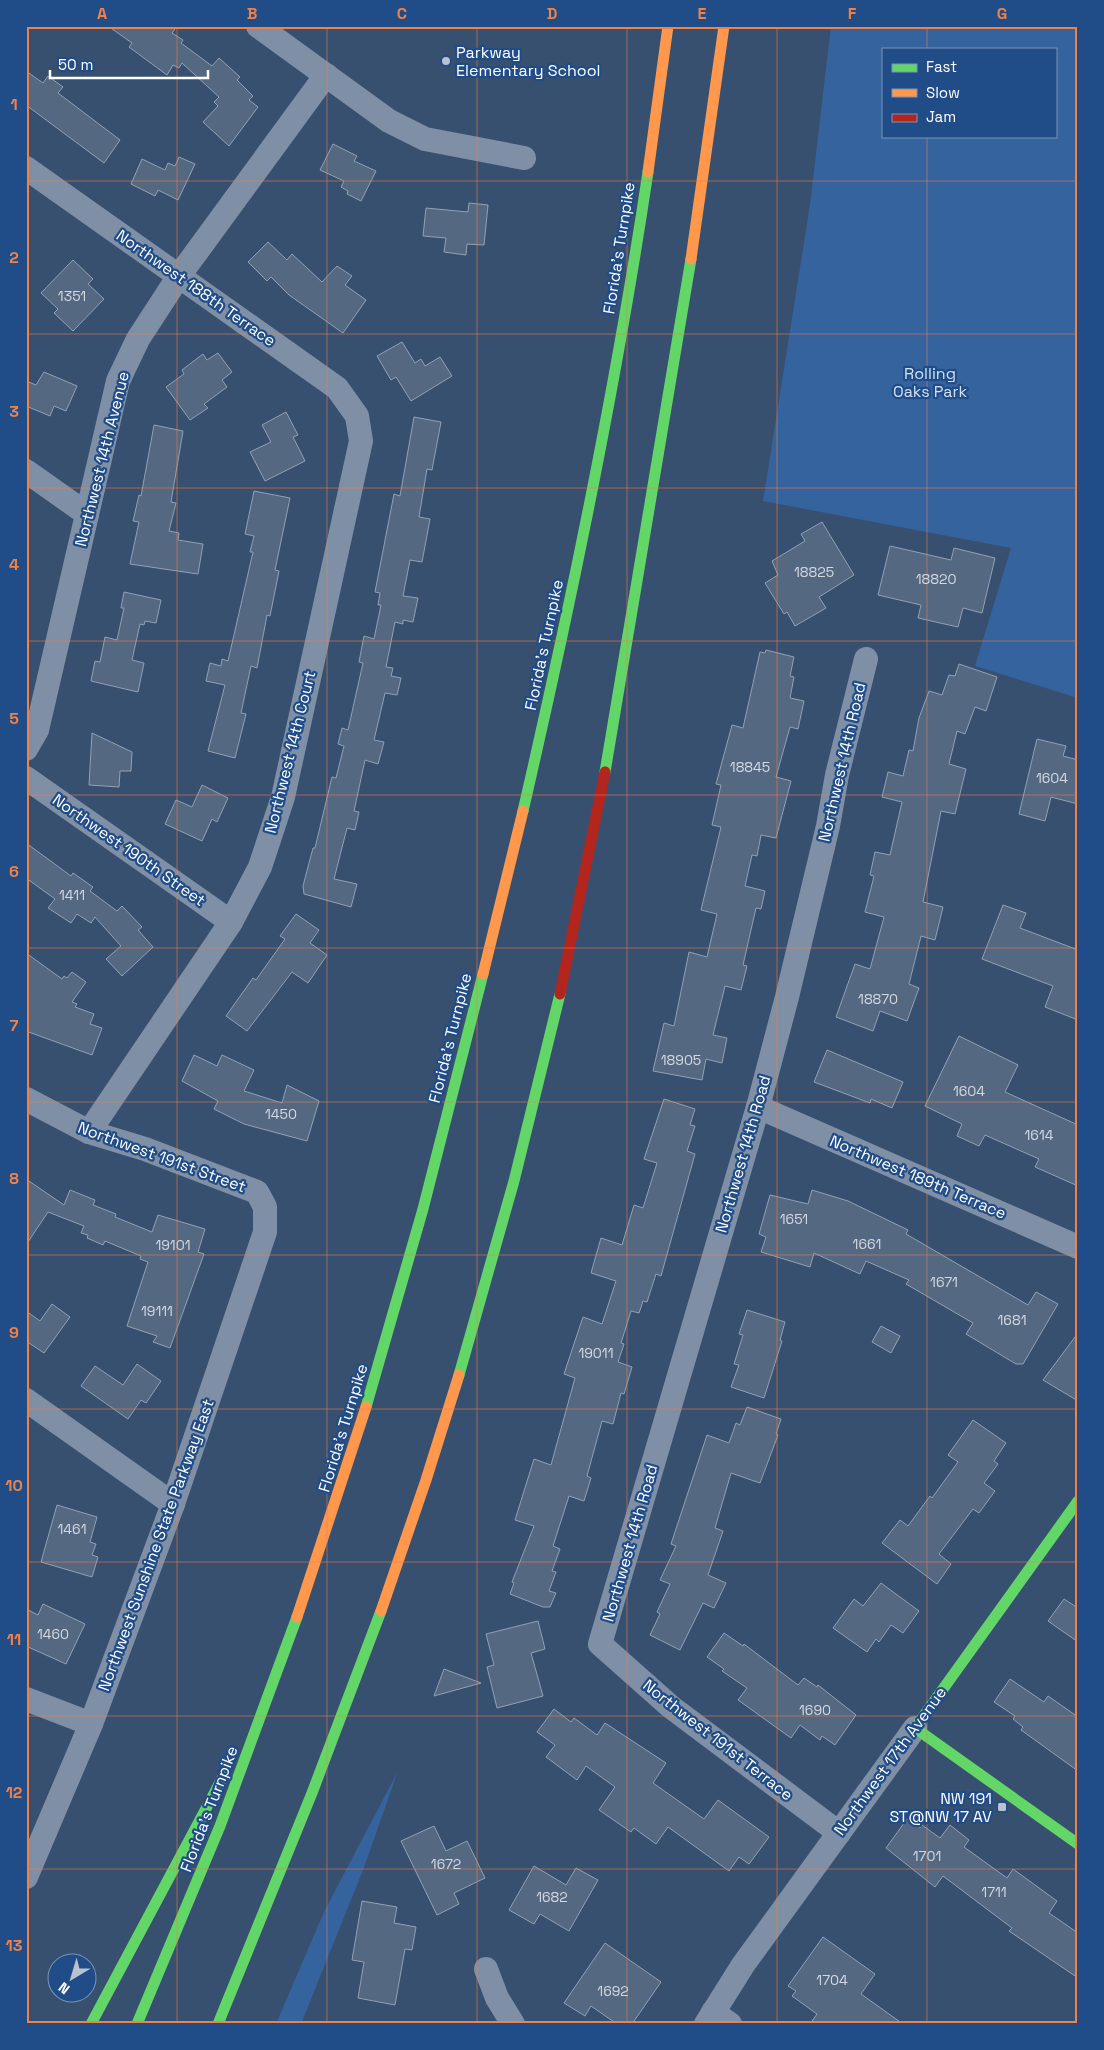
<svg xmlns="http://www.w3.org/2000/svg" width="1104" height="2050" font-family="'Space Grotesk',sans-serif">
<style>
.green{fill:#35639e;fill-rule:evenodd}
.building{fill:#546881;stroke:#93a1b4}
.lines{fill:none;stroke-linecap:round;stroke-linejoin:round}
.street{stroke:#7f90a6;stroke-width:24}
.fast{stroke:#63d668;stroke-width:11}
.slow{stroke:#ff974d;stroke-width:11}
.jam{stroke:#b3261e;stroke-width:11}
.grid{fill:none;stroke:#ee8249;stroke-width:1;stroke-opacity:0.55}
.poi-dot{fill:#b9c2cd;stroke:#204c88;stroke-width:2}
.labels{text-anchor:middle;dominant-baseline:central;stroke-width:4.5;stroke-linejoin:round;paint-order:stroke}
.number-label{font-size:14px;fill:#d4d9e0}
.poi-label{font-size:16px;fill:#fff;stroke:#204c88;text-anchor:start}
.street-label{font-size:16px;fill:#fff;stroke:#204c88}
.park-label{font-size:16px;fill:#d0e1f8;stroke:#204c88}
.neatline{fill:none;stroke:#ee8249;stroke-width:2}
.grid-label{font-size:16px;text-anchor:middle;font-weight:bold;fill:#ee8249}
</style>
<rect width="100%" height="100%" fill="#385070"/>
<g class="green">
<path d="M 831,26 L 1078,26 L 1078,698 L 975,666 L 1011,548 L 763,501 L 810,205 ZM 883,49 L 1055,49 L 1055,136 L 883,136 Z"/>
<path d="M 398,1771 L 363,1870 L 301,2024 L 276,2024 L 324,1912 Z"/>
</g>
<g class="building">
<path d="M 108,26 L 177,26 L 172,33 L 183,40 L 181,43 L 212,66 L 219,58 L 240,77 L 237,80 L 253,96 L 249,100 L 258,107 L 229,146 L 203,122 L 218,106 L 214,102 L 219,97 L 182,63 L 179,68 L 173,65 L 167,75 L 129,47 L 132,43 Z"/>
<path d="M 26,71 L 43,83 L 48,76 L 63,87 L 58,93 L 120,140 L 104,163 L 26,105 Z"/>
<path d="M 333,144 L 357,156 L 354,161 L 376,171 L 361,201 L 347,194 L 348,191 L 341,187 L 344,181 L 320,170 Z"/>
<path d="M 179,157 L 195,164 L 178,200 L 158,190 L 155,196 L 131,184 L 142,159 L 165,170 L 168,163 L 175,166 Z"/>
<path d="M 469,203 L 488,205 L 484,245 L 467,244 L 466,255 L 444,252 L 446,238 L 423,236 L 426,208 L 468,212 Z"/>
<path d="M 268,242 L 287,260 L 292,254 L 322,282 L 337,266 L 352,276 L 345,285 L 366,300 L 343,333 L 289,295 L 271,277 L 267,281 L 248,262 Z"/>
<path d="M 73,260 L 93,279 L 88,284 L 104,299 L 73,331 L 54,313 L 58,309 L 41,293 Z"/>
<path d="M 402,342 L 415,363 L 421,359 L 425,366 L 440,357 L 452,376 L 411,401 L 396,377 L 391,380 L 377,356 Z"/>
<path d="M 218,353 L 232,372 L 222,380 L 227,387 L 204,404 L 208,408 L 190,420 L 166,387 L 184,374 L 182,370 L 203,354 L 207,360 Z"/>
<path d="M 44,372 L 77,386 L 66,411 L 54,406 L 50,416 L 26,406 L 26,381 L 36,385 Z"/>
<path d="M 286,412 L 298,435 L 293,437 L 305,461 L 265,481 L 250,452 L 271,442 L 262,425 Z"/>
<path d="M 414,417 L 441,422 L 432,470 L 427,469 L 419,517 L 430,519 L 422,562 L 410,560 L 403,596 L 418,598 L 413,622 L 403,620 L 403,624 L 395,622 L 386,667 L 393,668 L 391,676 L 401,678 L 397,695 L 385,693 L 374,740 L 384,742 L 378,764 L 365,760 L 354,811 L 359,812 L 355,830 L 347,828 L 334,879 L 357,884 L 351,907 L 304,894 L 303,886 L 313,848 L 315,848 L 332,777 L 336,778 L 344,746 L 338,744 L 342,728 L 348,730 L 363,663 L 359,662 L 364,636 L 374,639 L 381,605 L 378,605 L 380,593 L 375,592 L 394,494 L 400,496 Z"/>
<path d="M 154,425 L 183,431 L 171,502 L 176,503 L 169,531 L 179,533 L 178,540 L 203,544 L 198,574 L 130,564 L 139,522 L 133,521 L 139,495 L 141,496 Z"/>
<path d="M 254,491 L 290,498 L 275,570 L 279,571 L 270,616 L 267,615 L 257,668 L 251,666 L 241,713 L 246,714 L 235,758 L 208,751 L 225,685 L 206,681 L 210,663 L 221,666 L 222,659 L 228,661 L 253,552 L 250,552 L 254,536 L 245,534 Z"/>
<path d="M 822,522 L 854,575 L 819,597 L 826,608 L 795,626 L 787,612 L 784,614 L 765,583 L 778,575 L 772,561 L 805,541 L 801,534 Z"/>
<path d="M 890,546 L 951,560 L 954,548 L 995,558 L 982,613 L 963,608 L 958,627 L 918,618 L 921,605 L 878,595 Z"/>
<path d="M 124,592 L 161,600 L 156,623 L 145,621 L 144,625 L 140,624 L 132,660 L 144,663 L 138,692 L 91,681 L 95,661 L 100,662 L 105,637 L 117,640 L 124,608 L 121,608 Z"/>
<path d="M 766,650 L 794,657 L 790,676 L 794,677 L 790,698 L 804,701 L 798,729 L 790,727 L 776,777 L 791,781 L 776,838 L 761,835 L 757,856 L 752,855 L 745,886 L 765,891 L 761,909 L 756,908 L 743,965 L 747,966 L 741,990 L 725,986 L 713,1035 L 727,1038 L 722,1063 L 706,1059 L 702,1080 L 653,1071 L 664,1023 L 674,1026 L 689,952 L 707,957 L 717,914 L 701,910 L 721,827 L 712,825 L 721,785 L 716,784 L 732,725 L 743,728 L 760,652 L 765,653 Z"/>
<path d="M 959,664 L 997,677 L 986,711 L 975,707 L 965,734 L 957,731 L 949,764 L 966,769 L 955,814 L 941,811 L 923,902 L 943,907 L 935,940 L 921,936 L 909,984 L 919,988 L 907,1021 L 880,1011 L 873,1031 L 836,1017 L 855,964 L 870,969 L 884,917 L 865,912 L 874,876 L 870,875 L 875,852 L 890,855 L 902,802 L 882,797 L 888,772 L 903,776 L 909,750 L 913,751 L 919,718 L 929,691 L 942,695 L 949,675 L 955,676 Z"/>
<path d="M 92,733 L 132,752 L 131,771 L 120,771 L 119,787 L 89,785 Z"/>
<path d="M 1037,739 L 1066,746 L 1063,756 L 1078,760 L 1078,804 L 1051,797 L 1045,821 L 1019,814 Z"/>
<path d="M 202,785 L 228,798 L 217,822 L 212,819 L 202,841 L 165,824 L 176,800 L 192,807 Z"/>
<path d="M 26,843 L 71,876 L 73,873 L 93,887 L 90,891 L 117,911 L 122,906 L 142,927 L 138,930 L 153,947 L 122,976 L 106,959 L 121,946 L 95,917 L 91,923 L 77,914 L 71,923 L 48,908 L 55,899 L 26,878 Z"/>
<path d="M 1003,905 L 1026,913 L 1020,928 L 1078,950 L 1078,1020 L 1045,1007 L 1053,986 L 982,959 Z"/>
<path d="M 296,914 L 319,930 L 310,943 L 327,955 L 308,983 L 292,972 L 247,1031 L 226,1016 L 253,978 L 256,980 L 285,939 L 280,936 Z"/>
<path d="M 26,953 L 62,979 L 64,976 L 67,978 L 72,972 L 86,982 L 72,1002 L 77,1004 L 75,1007 L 94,1014 L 90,1024 L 102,1028 L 92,1055 L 26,1031 Z"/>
<path d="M 959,1036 L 1018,1065 L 1005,1092 L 1078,1125 L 1078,1186 L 1035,1167 L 1039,1159 L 985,1135 L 979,1146 L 957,1136 L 962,1124 L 925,1106 Z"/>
<path d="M 827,1050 L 903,1082 L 892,1108 L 871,1099 L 870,1103 L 814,1082 Z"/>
<path d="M 194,1055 L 217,1066 L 222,1055 L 254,1070 L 244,1091 L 282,1103 L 287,1085 L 319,1101 L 307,1141 L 244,1124 L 214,1109 L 218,1101 L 182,1081 Z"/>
<path d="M 664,1099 L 695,1109 L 690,1125 L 695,1126 L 687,1151 L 695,1154 L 661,1276 L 656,1274 L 647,1302 L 643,1301 L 639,1313 L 631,1311 L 621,1343 L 624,1344 L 618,1362 L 632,1367 L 624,1394 L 621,1393 L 613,1424 L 602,1421 L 587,1476 L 591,1478 L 584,1501 L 569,1496 L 553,1546 L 560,1549 L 552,1571 L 556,1572 L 549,1591 L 556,1593 L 550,1607 L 543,1607 L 510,1594 L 514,1583 L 512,1582 L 534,1526 L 515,1520 L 534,1459 L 551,1465 L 575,1378 L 564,1374 L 583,1317 L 602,1324 L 616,1281 L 591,1273 L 601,1238 L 622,1245 L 634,1205 L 643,1208 L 657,1163 L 644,1159 Z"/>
<path d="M 26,1179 L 64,1205 L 70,1190 L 95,1200 L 93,1205 L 116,1214 L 115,1217 L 152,1232 L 158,1215 L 205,1229 L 198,1252 L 204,1254 L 170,1348 L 153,1342 L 157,1336 L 127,1326 L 148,1262 L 140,1259 L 141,1256 L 105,1241 L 103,1245 L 87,1238 L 88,1235 L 81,1233 L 84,1226 L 48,1212 L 26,1245 Z"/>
<path d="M 812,1190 L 848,1201 L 908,1230 L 906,1234 L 1028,1305 L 1036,1292 L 1058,1304 L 1023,1364 L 1016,1364 L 966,1334 L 973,1323 L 906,1284 L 909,1280 L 866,1261 L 860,1274 L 814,1253 L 810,1267 L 761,1252 L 766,1237 L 759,1234 L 770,1195 L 808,1204 Z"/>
<path d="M 52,1304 L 70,1317 L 44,1353 L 26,1341 L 26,1311 L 40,1321 Z"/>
<path d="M 747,1310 L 785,1322 L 780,1340 L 782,1341 L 764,1398 L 731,1387 L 739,1365 L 734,1364 L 743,1335 L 739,1334 Z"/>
<path d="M 881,1326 L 900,1336 L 891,1353 L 872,1342 Z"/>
<path d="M 1078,1333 L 1078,1401 L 1043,1380 Z"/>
<path d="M 137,1364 L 161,1381 L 146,1403 L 141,1400 L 128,1419 L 81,1386 L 95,1366 L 123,1385 Z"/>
<path d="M 747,1407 L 781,1419 L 776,1434 L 778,1435 L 760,1483 L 731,1473 L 715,1528 L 723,1531 L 708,1575 L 726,1583 L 714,1608 L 703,1603 L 680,1650 L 650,1635 L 660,1614 L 657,1612 L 670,1584 L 660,1580 L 676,1546 L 671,1544 L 707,1435 L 729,1443 L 736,1423 L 740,1425 Z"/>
<path d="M 973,1420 L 1006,1443 L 994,1461 L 998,1464 L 984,1483 L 995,1491 L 979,1513 L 973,1509 L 939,1554 L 951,1564 L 937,1584 L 882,1543 L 900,1520 L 908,1526 L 930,1496 L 932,1498 L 958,1462 L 948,1455 Z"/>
<path d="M 57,1505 L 97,1517 L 90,1542 L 96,1544 L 92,1555 L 98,1557 L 92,1577 L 41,1562 Z"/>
<path d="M 881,1583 L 919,1611 L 903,1633 L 891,1625 L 879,1642 L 876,1639 L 867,1652 L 833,1628 L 854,1599 L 863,1606 Z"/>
<path d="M 1064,1599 L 1078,1608 L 1078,1642 L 1048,1621 Z"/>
<path d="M 43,1604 L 85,1624 L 66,1664 L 26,1646 L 26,1609 L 38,1615 Z"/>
<path d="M 538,1621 L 545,1649 L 531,1653 L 543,1696 L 497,1708 L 487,1667 L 494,1665 L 486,1634 Z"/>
<path d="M 724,1633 L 743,1646 L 744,1644 L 798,1685 L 804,1678 L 817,1687 L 818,1685 L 856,1715 L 835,1745 L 822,1736 L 820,1740 L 800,1725 L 791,1738 L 738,1700 L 747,1688 L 722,1671 L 724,1669 L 707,1657 Z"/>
<path d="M 444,1669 L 481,1683 L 434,1696 Z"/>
<path d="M 1010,1679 L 1044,1702 L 1048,1696 L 1078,1717 L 1078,1771 L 1021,1730 L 1023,1727 L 1013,1719 L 1015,1716 L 994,1702 Z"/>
<path d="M 554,1709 L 571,1722 L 574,1718 L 597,1735 L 605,1723 L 666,1763 L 653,1783 L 704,1819 L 718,1800 L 769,1837 L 749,1864 L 739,1857 L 729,1871 L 668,1827 L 656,1844 L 634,1828 L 631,1832 L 599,1810 L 615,1787 L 586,1766 L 577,1780 L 546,1757 L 555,1745 L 537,1732 Z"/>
<path d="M 907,1819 L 920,1828 L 922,1825 L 940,1838 L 950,1825 L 969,1840 L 964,1847 L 1007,1878 L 1013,1869 L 1057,1901 L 1049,1913 L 1078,1933 L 1078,1978 L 1009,1931 L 1012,1928 L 943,1876 L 935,1887 L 886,1848 Z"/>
<path d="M 434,1826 L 446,1851 L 467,1841 L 485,1878 L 454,1893 L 459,1904 L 437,1915 L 401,1841 Z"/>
<path d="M 534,1866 L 566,1885 L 576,1868 L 598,1880 L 569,1931 L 540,1914 L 534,1924 L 509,1910 Z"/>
<path d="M 362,1901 L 397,1907 L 394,1923 L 416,1927 L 412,1950 L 405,1949 L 395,2005 L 358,1998 L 364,1962 L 352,1960 Z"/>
<path d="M 823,1937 L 875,1974 L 861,1994 L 903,2024 L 810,2024 L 817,2014 L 792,1996 L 796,1991 L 788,1986 Z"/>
<path d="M 605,1943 L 661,1982 L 632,2024 L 617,2024 L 591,2006 L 585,2016 L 564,2003 Z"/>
</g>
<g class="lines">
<g class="street">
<path d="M 258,26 L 389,121 L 425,139 L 524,158"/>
<path d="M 26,168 L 337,388 L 357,416 L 361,441 L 283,797 L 260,867 L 231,922 L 89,1132"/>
<path d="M 26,471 L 87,514"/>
<path d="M 26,749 L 37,730 L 118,381 L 138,339 L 179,276 L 326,75"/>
<path d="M 26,778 L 231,922"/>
<path d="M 26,1099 L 89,1132 L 145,1149 L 257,1192 L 265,1207 L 265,1232 L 173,1504 L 91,1724 L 26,1877"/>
<path d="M 758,1107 L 1078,1247"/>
<path d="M 26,1400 L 173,1504"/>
<path d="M 26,1699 L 91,1724"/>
<path d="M 839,1833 L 671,1707 L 600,1644 L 758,1107 L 787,997 L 828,826 L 837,775 L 866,659"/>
<path d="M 486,1969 L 497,1998 L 513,2024"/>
<path d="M 713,2012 L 730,2024"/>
<path d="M 706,2024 L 743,1965 L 915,1728"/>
</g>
<g class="fast">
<path d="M 605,772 L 691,259"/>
<path d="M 523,811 C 572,599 616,387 648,172"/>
<path d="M 459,1375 L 514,1181 L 560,994"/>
<path d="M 366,1407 L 423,1209 L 483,974"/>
<path d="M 1078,1501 L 915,1728 L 1078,1844"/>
<path d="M 91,2024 L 225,1773"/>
<path d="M 137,2024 L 220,1826 L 297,1617"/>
<path d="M 218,2024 L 312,1793 L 381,1611"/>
</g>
<g class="slow">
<path d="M 648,172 L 668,26"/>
<path d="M 691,259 L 724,26"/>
<path d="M 483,974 L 523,811"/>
<path d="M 381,1611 L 426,1480 L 459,1375"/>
<path d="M 297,1617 L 366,1407"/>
</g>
<path class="jam" d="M 560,994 L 605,772"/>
</g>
<path class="grid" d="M 177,26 L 177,2024M 327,26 L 327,2024M 477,26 L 477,2024M 627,26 L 627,2024M 777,26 L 777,2024M 927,26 L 927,49M 927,136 L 927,2024M 26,181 L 1078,181M 26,334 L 1078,334M 26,488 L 1078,488M 26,641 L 1078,641M 26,795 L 1078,795M 26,948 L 1078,948M 26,1102 L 1078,1102M 26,1255 L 1078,1255M 26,1409 L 1078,1409M 26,1562 L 1078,1562M 26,1716 L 1078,1716M 26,1869 L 1078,1869"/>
<g class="poi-dot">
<circle cx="446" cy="61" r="5"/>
<rect x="997" y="1802" width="10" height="10" rx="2.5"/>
</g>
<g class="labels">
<g class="number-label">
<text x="72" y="296">1351</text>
<text x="814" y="572">18825</text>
<text x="936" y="579">18820</text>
<text x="750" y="767">18845</text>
<text x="1052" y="778">1604</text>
<text x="72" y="895">1411</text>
<text x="878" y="999">18870</text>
<text x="681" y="1060">18905</text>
<text x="969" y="1091">1604</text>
<text x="281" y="1114">1450</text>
<text x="1039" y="1135">1614</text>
<text x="794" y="1219">1651</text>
<text x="867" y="1244">1661</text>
<text x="173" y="1245">19101</text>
<text x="944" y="1282">1671</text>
<text x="157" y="1311">19111</text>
<text x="1012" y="1320">1681</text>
<text x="596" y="1353">19011</text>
<text x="72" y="1529">1461</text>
<text x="53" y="1634">1460</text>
<text x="815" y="1710">1690</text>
<text x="927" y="1856">1701</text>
<text x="446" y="1864">1672</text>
<text x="994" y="1892">1711</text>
<text x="552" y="1897">1682</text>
<text x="832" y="1980">1704</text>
<text x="613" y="1991">1692</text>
</g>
<g class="poi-label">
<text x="456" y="52">Parkway<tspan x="456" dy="18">Elementary School</tspan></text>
<text x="992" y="1798" text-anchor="end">NW 191<tspan x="992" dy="18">ST@NW 17 AV</tspan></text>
</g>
<g class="street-label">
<text transform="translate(619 248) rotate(-81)">Florida's Turnpike</text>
<text transform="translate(196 288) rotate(35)">Northwest 188th Terrace</text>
<text transform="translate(102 459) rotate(-76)">Northwest 14th Avenue</text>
<text transform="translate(544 645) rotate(-78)">Florida's Turnpike</text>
<text transform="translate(290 752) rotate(-76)">Northwest 14th Court</text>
<text transform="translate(842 762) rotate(-77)">Northwest 14th Road</text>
<text transform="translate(129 850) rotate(35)">Northwest 190th Street</text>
<text transform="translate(450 1038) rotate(-76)">Florida's Turnpike</text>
<text transform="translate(743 1154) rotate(-74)">Northwest 14th Road</text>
<text transform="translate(162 1157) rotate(20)">Northwest 191st Street</text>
<text transform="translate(918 1177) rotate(23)">Northwest 189th Terrace</text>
<text transform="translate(343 1428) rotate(-73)">Florida's Turnpike</text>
<text transform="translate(630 1543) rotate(-74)">Northwest 14th Road</text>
<text transform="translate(156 1545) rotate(-70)">Northwest Sunshine State Parkway East</text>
<text transform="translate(718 1740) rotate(38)">Northwest 191st Terrace</text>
<text transform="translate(890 1761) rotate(-54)">Northwest 17th Avenue</text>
<text transform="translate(209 1809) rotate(-69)">Florida's Turnpike</text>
</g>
<g class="park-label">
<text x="930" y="373">Rolling<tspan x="930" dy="18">Oaks Park</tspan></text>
</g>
</g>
<rect width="1104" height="2050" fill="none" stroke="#204c88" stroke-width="55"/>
<rect x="882" y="48" width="175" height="90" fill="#204c88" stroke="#7994b8"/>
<rect x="892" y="64" width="25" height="8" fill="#63d668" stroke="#7994b8"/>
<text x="926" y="72" font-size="15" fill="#ffffff">Fast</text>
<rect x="892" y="89" width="25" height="8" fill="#ff974d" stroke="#7994b8"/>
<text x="926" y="98" font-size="15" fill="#ffffff">Slow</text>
<rect x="892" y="114" width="25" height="8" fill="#b3261e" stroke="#7994b8"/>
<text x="926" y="122" font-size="15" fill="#ffffff">Jam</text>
<g transform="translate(72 1978) rotate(218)"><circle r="24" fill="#204c88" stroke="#7994b8"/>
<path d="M0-4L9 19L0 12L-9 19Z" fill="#b9c2cd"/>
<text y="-8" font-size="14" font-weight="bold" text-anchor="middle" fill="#ffffff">N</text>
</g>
<path d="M50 70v8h158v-8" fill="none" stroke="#ffffff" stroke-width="2.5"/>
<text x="58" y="70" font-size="15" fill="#ffffff" stroke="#204c88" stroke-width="4" paint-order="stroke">50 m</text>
<rect x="28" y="28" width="1048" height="1994" class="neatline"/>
<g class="grid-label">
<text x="102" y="19">A</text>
<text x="252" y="19">B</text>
<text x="402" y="19">C</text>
<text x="552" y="19">D</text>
<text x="702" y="19">E</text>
<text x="852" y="19">F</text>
<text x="1002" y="19">G</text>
<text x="14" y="110">1</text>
<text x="14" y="263">2</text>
<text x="14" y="417">3</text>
<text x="14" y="570">4</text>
<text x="14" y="724">5</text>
<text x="14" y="877">6</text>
<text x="14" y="1031">7</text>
<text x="14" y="1184">8</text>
<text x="14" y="1338">9</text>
<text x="14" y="1491">10</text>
<text x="14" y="1645">11</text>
<text x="14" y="1798">12</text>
<text x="14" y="1951">13</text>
</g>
</svg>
